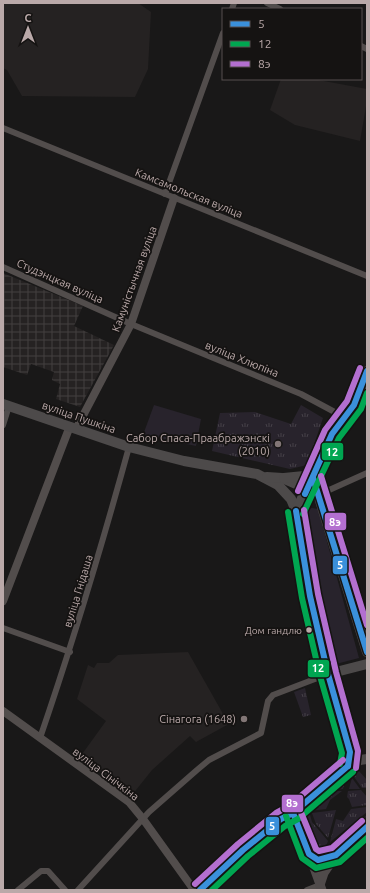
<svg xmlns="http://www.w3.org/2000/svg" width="370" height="893" font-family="Ubuntu,sans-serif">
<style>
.built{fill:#252222}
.industrial{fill:url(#industrial-grid)}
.grass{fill:url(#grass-tufts)}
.park{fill:#28232c}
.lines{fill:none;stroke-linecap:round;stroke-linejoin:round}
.minor{stroke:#524d4c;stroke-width:6}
.tertiary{stroke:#524d4c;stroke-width:8}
.secondary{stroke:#504b4b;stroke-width:9}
.primary{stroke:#4d4a4a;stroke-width:10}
.bus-1-casing{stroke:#151312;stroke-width:9}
.bus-2-casing{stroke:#151312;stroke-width:9}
.bus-3-casing{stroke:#151312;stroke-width:9}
.bus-1{stroke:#3a90db;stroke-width:6}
.bus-2{stroke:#00a651;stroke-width:6}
.bus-3{stroke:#b36fd0;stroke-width:6}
.poi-dot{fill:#827676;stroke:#151312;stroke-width:1.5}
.bus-dot{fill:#baa9a9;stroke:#151312;stroke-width:1.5}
.labels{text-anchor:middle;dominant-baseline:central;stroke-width:3.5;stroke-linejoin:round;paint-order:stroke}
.bus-label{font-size:10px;fill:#baa9a9;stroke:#151312;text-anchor:end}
.street-label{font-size:11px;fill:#baa9a9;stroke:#151312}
.poi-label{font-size:11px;fill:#baa9a9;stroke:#151312;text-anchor:end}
.line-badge{stroke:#151312;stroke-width:1.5}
.badge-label{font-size:11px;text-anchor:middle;font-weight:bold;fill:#fff}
</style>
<defs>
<pattern id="industrial-grid" width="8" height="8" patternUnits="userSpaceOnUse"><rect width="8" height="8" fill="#252222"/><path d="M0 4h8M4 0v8" fill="none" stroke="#433f3f"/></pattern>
<pattern id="grass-tufts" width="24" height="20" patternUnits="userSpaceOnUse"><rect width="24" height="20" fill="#28232c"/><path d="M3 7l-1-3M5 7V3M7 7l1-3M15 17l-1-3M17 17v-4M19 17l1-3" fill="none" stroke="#454048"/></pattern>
</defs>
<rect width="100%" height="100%" fill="#191818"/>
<g class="built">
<path d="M 3,3 L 138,3 L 151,12 L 148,69 L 135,97 L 22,96 L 7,70 L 3,68 Z"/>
<path d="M 281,79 L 313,79 L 367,89 L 367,101 L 360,141 L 295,125 L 270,110 Z"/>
<path d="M 188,652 L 222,712 L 227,725 L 196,742 L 190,736 L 152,770 L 132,795 L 80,757 L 106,721 L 77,699 L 88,665 L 94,668 L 97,663 L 109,663 L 118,655 Z"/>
</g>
<path class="industrial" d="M 3,273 L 83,306 L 74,326 L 114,345 L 80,407 L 56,399 L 60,384 L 52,380 L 54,372 L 31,364 L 27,375 L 3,367 Z"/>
<g class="grass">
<path d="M 301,405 L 323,418 L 307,465 L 290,469 L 212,451 L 220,413 L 255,412 L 291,424 Z"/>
<path d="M 305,688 L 311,715 L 303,717 L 294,692 Z"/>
<path d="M 358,770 L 367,780 L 367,788 L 362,788 L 352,774 Z"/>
<path d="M 346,778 L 343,789 L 332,790 Z"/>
<path d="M 352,778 L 360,789 L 349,789 Z"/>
<path d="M 361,790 L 367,797 L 367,805 L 352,807 L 349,799 L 347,797 L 348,791 Z"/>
<path d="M 331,791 L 342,791 L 330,800 L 326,809 L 308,811 Z"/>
<path d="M 367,807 L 367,812 L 330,842 L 336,819 L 343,821 L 351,809 Z"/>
<path d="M 336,810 L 328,838 L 316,824 L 312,813 Z"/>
<path d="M 306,813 L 310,815 L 312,822 L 328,841 L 323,853 L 318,851 L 305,820 Z"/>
<path d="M 367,815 L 363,822 L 333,848 L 331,844 Z"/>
</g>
<g class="park">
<path d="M 154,405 L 201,419 L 196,446 L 143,435 Z"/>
<path d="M 312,508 L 318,509 L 359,658 L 336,664 L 301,515 L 304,510 Z"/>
</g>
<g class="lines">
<g class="minor">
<path d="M 267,3 L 280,9"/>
<path d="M 232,9 L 234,3"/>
<path d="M 361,46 L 367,49"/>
<path d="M 3,128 L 367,276"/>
<path d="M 165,194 L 223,33"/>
<path d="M 3,267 L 131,324 L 301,394 L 344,417"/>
<path d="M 3,425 L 9,406"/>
<path d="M 317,493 L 327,491 L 367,473"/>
<path d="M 3,628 L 70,652"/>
<path d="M 40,738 C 73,642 102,545 129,447"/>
<path d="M 18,890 L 41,871 L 48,871 L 65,890"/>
<path d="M 78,890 L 149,812 L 197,770 L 209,760 L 261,733 L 268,701 L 273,695 L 328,674"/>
<path d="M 307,890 L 320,885"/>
</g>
<g class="tertiary">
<path d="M 76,429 L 131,324 L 174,198"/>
<path d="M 3,601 L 70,426"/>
<path d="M 3,711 L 129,802 L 143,819 L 194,890"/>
</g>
<g class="secondary">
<path d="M 309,854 L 322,890"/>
<path d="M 320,885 L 324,873 L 336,855"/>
</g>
<g class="primary">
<path d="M 356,399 L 367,371"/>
<path d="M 3,404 L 129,447 L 184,461 L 257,474 L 278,485 L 291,499 L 296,511 L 310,596 L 328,674 L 350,752 L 350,759 L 348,766"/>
<path d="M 267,477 L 282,478 L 312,491"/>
<path d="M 284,478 L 304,476 L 318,468"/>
<path d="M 313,478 L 367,652"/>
<path d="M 296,511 L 332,434 L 344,417 L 367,391"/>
<path d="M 328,674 L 367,664"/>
<path d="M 293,813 L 309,854 L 318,860 L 336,855 L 367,827"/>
<path d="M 200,890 C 226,866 252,841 280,819 C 285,816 289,815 294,812 C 313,798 343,760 367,759"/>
</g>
<g class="bus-1-casing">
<g id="bus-1">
<path d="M 313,478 L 367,652"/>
<path d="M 305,494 L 332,434 L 354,405 L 367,371"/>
<path d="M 296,511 L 310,596 L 328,674 L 350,752 L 348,766"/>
<path d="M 293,813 L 309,854 L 318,860 L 336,855 L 367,827"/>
<path d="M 200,890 L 243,850 L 281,819 L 293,813 L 348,766"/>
</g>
</g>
<g class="bus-2-casing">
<g id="bus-2">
<path d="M 288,512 L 302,598 L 320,676 L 342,753 L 340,764"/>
<path d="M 303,514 L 339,438 L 361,409 L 367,393"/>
<path d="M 286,816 L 302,858 L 316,868 L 340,862 L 367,838"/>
<path d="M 212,890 L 248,856 L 285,826 L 298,819 L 353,772"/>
</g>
</g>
<g class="bus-3-casing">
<g id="bus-3">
<path d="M 321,476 L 367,625"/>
<path d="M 298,491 L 325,430 L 347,401 L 360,368"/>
<path d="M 304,510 L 318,594 L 336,672 L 358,751 L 356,768"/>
<path d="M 300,810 L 316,849 L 319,851 L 332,848 L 362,821"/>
<path d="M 195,884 L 238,844 L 276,813 L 289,806 L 343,760"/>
</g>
</g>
<use href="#bus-1" class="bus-1"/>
<use href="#bus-2" class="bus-2"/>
<use href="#bus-3" class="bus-3"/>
</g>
<g class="poi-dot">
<circle cx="278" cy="444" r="4"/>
<circle cx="244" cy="719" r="4"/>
</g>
<circle class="bus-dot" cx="309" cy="630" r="3.5"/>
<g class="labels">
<g class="bus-label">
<text x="302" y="630">Дом гандлю</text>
</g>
<g class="street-label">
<text transform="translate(189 193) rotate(22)">Камсамольская вуліца</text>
<text transform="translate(134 279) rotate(-70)">Камуністычная вуліца</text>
<text transform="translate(60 281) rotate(24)">Студэнцкая вуліца</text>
<text transform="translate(242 359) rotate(22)">вуліца Хлюпіна</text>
<text transform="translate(79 417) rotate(19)">вуліца Пушкіна</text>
<text transform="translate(78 591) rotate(-73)">вуліца Гнідаша</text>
<text transform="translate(106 774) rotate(37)">вуліца Сінічкіна</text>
</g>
<g class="poi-label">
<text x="270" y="438">Сабор Спаса-Праабражэнскі<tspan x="270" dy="13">(2010)</tspan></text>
<text x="236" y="719">Сінагога (1648)</text>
</g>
</g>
<g class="line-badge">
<rect x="321" y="442" width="23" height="19" rx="4" fill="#00a651"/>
<rect x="324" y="512" width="23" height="19" rx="4" fill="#b36fd0"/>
<rect x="332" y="555" width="16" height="20" rx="4" fill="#3a90db"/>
<rect x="307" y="659" width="23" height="19" rx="4" fill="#00a651"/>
<rect x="281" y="794" width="23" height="19" rx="4" fill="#b36fd0"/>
<rect x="265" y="816" width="15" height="20" rx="4" fill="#3a90db"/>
</g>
<g class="badge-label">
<text x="332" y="456">12</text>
<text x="335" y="526">8э</text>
<text x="340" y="569">5</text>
<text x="318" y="672">12</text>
<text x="292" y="807">8э</text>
<text x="272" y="830">5</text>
</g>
<rect width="370" height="893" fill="none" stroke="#baa9a9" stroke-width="8"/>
<rect x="222" y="8" width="140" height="72" fill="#151312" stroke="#574f4e"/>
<rect x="230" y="21" width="20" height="6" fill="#3a90db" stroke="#574f4e"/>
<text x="258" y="28" font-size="12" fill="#baa9a9">5</text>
<rect x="230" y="41" width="20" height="6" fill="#00a651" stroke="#574f4e"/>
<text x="258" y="48" font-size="12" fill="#baa9a9">12</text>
<rect x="230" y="61" width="20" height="6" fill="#b36fd0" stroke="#574f4e"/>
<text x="258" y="68" font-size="12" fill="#baa9a9">8э</text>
<g transform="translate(28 28)" stroke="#151312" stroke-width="3" paint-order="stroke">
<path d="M0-3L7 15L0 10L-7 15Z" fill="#baa9a9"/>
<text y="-6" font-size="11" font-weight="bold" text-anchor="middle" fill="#baa9a9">С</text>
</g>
</svg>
